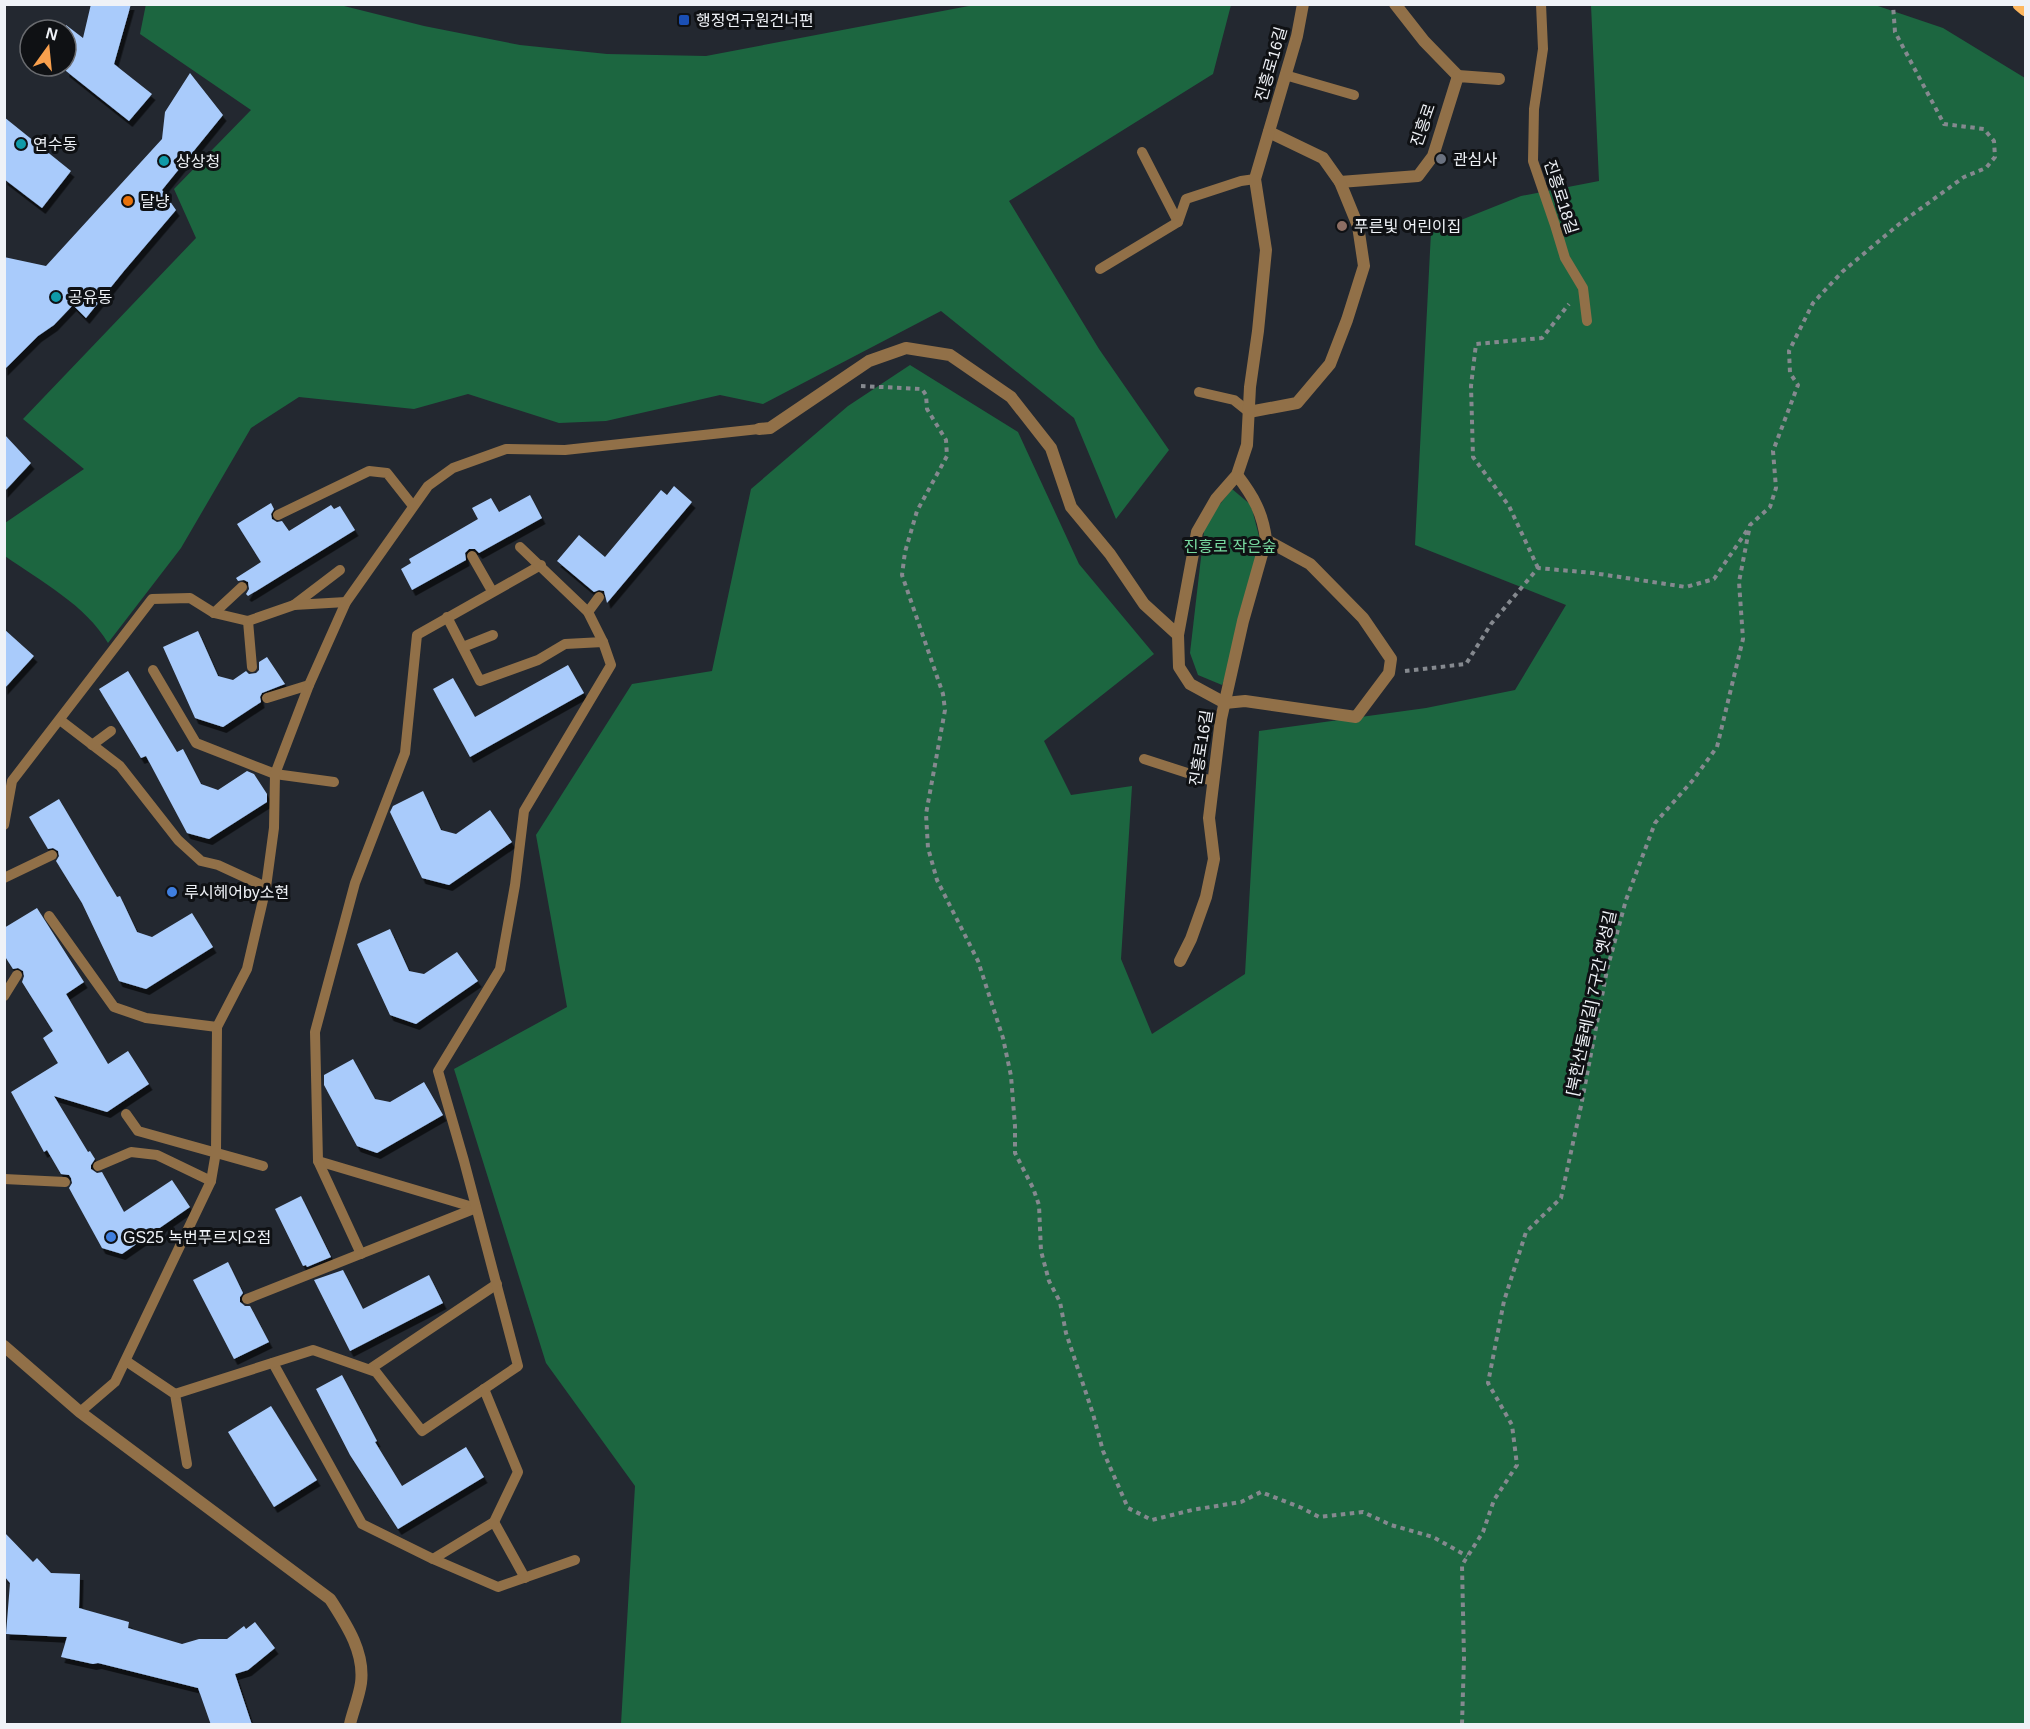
<svg xmlns="http://www.w3.org/2000/svg" width="2030" height="1729" font-family="Arial,'Noto Sans KR',sans-serif">
<style>
.forest{fill:#1c6640}
.building{fill:#a9cbfb;filter:url(#shadow)}
.lines{fill:none;stroke-linecap:round;stroke-linejoin:round}
.path{stroke:#85898f;stroke-width:4;stroke-dasharray:4.5 4.5;stroke-linecap:butt}
.lane{stroke:#917048;stroke-width:10}
.street{stroke:#917048;stroke-width:12}
.primary{stroke:#fdb75f;stroke-width:15}
.transit-dot{fill:#1a4fb4;stroke:#0f1114;stroke-width:2}
.culture-dot{fill:#0f9aa8;stroke:#0f1114;stroke-width:2}
.worship-dot{fill:#6b7280;stroke:#0f1114;stroke-width:2}
.food-dot{fill:#e8710a;stroke:#0f1114;stroke-width:2}
.education-dot{fill:#8d6e63;stroke:#0f1114;stroke-width:2}
.shop-dot{fill:#3f7fe0;stroke:#0f1114;stroke-width:2}
.labels{text-anchor:middle;dominant-baseline:central;stroke-width:6;stroke-linejoin:round;paint-order:stroke}
.poi-label{font-size:16px;fill:#eff2f7;stroke:#0f1114;text-anchor:start}
.street-label{font-size:16px;fill:#eff2f7;stroke:#0f1114}
.park-label{font-size:16px;fill:#78daa0;stroke:#0f1114}
</style>
<defs>
<filter id="shadow"><feDropShadow dx="3.5" dy="6" stdDeviation="0" flood-color="#0009"/></filter>
</defs>
<rect width="100%" height="100%" fill="#232830"/>
<g class="forest">
<path d="M 146,4 L 340,5 L 424,26 L 520,45 L 607,54 L 706,56 L 974,5 L 1231,5 L 1213,74 L 1009,201 L 1099,349 L 1169,450 L 1116,519 L 1074,418 L 941,311 L 763,404 L 720,395 L 606,421 L 559,423 L 468,394 L 414,409 L 299,397 L 251,428 L 181,548 L 108,643 C 86,605 40,581 5,556 L 5,523 L 84,469 L 23,419 L 196,238 L 174,189 L 251,110 L 140,34 Z"/>
<path d="M 1591,5 L 1875,5 L 1943,28 L 2025,78 L 2025,1724 L 621,1724 L 635,1486 L 546,1363 L 454,1069 L 567,1007 L 536,835 L 632,684 L 712,671 L 751,489 L 848,406 L 910,365 L 1018,432 L 1079,564 L 1154,654 L 1044,741 L 1071,795 L 1132,786 L 1121,959 L 1152,1034 L 1245,974 L 1259,731 L 1426,708 L 1515,690 L 1566,605 L 1415,545 L 1431,232 L 1521,196 L 1599,181 Z"/>
<path d="M 1232,489 L 1251,505 L 1260,540 L 1231,664 L 1222,685 L 1198,675 L 1190,653 L 1205,523 Z"/>
</g>
<g class="building">
<path d="M 91,4 L 131,4 L 114,64 L 152,94 L 129,121 L 66,71 L 66,25 L 83,38 Z"/>
<path d="M 190,73 L 223,115 L 162,190 L 176,210 L 124,271 L 86,318 L 73,305 L 54,325 L 38,336 L 4,370 L 4,257 L 46,266 L 162,139 L 165,112 Z"/>
<path d="M 4,117 L 71,171 L 42,208 L 4,179 Z"/>
<path d="M 4,434 L 31,463 L 4,492 Z"/>
<path d="M 674,486 L 692,502 L 607,603 L 604,591 L 599,590 L 594,592 L 557,561 L 579,535 L 605,557 L 661,490 L 667,495 Z"/>
<path d="M 530,495 L 542,518 L 479,553 L 475,549 L 469,549 L 465,553 L 466,560 L 412,590 L 401,569 L 411,563 L 409,559 L 478,519 L 472,508 L 491,498 L 499,512 Z"/>
<path d="M 271,503 L 274,509 L 271,514 L 272,519 L 277,522 L 282,521 L 289,531 L 331,505 L 334,509 L 340,506 L 355,530 L 248,596 L 246,594 L 249,589 L 248,582 L 244,580 L 238,581 L 236,578 L 261,562 L 237,524 Z"/>
<path d="M 4,629 L 34,656 L 4,689 Z"/>
<path d="M 198,631 L 218,676 L 233,680 L 246,671 L 249,674 L 256,673 L 259,670 L 259,662 L 267,657 L 285,684 L 262,693 L 260,697 L 261,702 L 223,727 L 195,718 L 163,647 Z"/>
<path d="M 568,665 L 584,693 L 470,757 L 433,689 L 453,678 L 475,717 Z"/>
<path d="M 128,671 L 177,752 L 183,749 L 201,784 L 218,790 L 247,771 L 254,774 L 267,794 L 267,802 L 209,839 L 187,833 L 146,756 L 141,758 L 99,689 Z"/>
<path d="M 423,791 L 441,830 L 456,834 L 490,810 L 512,842 L 449,885 L 422,878 L 390,812 L 393,806 Z"/>
<path d="M 59,799 L 117,897 L 120,896 L 137,932 L 152,937 L 192,913 L 213,947 L 146,989 L 119,981 L 82,903 L 56,861 L 59,856 L 58,851 L 53,848 L 48,849 L 29,817 Z"/>
<path d="M 37,908 L 84,982 L 66,994 L 108,1064 L 128,1051 L 149,1084 L 107,1112 L 54,1096 L 88,1152 L 90,1151 L 95,1159 L 91,1165 L 91,1169 L 97,1173 L 102,1172 L 124,1212 L 172,1180 L 190,1207 L 122,1254 L 102,1248 L 69,1188 L 72,1183 L 71,1178 L 69,1175 L 61,1174 L 47,1150 L 44,1152 L 11,1092 L 58,1063 L 43,1038 L 53,1031 L 22,982 L 24,976 L 23,971 L 18,968 L 13,969 L 4,955 L 4,928 Z"/>
<path d="M 390,929 L 409,971 L 424,974 L 457,952 L 478,981 L 416,1024 L 390,1015 L 357,944 Z"/>
<path d="M 353,1059 L 375,1099 L 390,1102 L 424,1082 L 443,1115 L 377,1153 L 357,1146 L 324,1085 L 324,1075 Z"/>
<path d="M 301,1196 L 331,1257 L 307,1267 L 306,1265 L 303,1266 L 275,1209 Z"/>
<path d="M 228,1262 L 243,1293 L 240,1297 L 240,1302 L 245,1306 L 250,1306 L 269,1342 L 234,1359 L 193,1280 Z"/>
<path d="M 343,1270 L 363,1309 L 429,1275 L 443,1303 L 350,1351 L 314,1280 Z"/>
<path d="M 342,1375 L 377,1441 L 375,1442 L 402,1486 L 466,1447 L 484,1477 L 398,1529 L 350,1455 L 316,1389 Z"/>
<path d="M 271,1406 L 317,1480 L 274,1507 L 228,1432 Z"/>
<path d="M 4,1532 L 33,1562 L 37,1558 L 51,1573 L 80,1574 L 79,1608 L 129,1622 L 128,1628 L 182,1644 L 199,1639 L 227,1639 L 244,1626 L 246,1629 L 255,1622 L 275,1648 L 248,1670 L 235,1674 L 252,1725 L 211,1725 L 198,1688 L 98,1663 L 93,1664 L 61,1657 L 67,1637 L 6,1634 L 10,1583 L 4,1576 Z"/>
</g>
<g class="lines">
<g class="path">
<path d="M 861,386 L 922,389 L 926,395 L 927,409 L 946,440 L 947,456 L 917,511 L 905,552 L 902,575 L 943,694 L 945,710 L 926,814 L 928,848 L 937,880 L 978,961 L 1003,1038 L 1011,1076 L 1015,1126 L 1015,1153 L 1033,1188 L 1039,1205 L 1041,1251 L 1049,1281 L 1060,1302 L 1066,1333 L 1093,1414 L 1103,1451 L 1128,1508 L 1152,1520 L 1192,1510 L 1241,1502 L 1261,1492 L 1302,1508 L 1319,1517 L 1363,1512 L 1391,1525 L 1433,1537 L 1467,1556"/>
<path d="M 1538,568 L 1509,506 L 1473,457 L 1471,386 L 1476,344 L 1542,338 L 1569,304"/>
<path d="M 1405,671 L 1466,664 L 1491,624 L 1538,568 L 1593,573 L 1686,587 L 1714,579 L 1748,529"/>
<path d="M 1462,1724 L 1464,1658 L 1462,1565 L 1483,1532 L 1494,1500 L 1517,1465 L 1512,1425 L 1488,1383 L 1504,1301 L 1526,1232 L 1561,1198 L 1581,1106 L 1607,970 L 1626,900 L 1655,823 L 1693,780 L 1717,747 L 1743,639 L 1739,582 L 1750,525 L 1770,507 L 1776,488 L 1773,451 L 1798,385 L 1790,373 L 1789,351 L 1813,303 L 1842,272 L 1898,225 L 1964,177 L 1986,168 L 1995,157 L 1994,141 L 1984,129 L 1944,124 L 1895,32 L 1893,5"/>
</g>
<g class="lane">
<path d="M 1541,4 L 1543,49 L 1534,109 L 1533,161 L 1555,225 L 1565,258 L 1583,288 L 1587,321"/>
<path d="M 1285,75 L 1354,95"/>
<path d="M 1142,152 L 1178,222"/>
<path d="M 1100,269 L 1178,222 L 1186,199 L 1241,181 L 1255,179"/>
<path d="M 1199,392 L 1234,400 L 1249,412"/>
<path d="M 278,515 L 369,471 L 387,473 L 413,506"/>
<path d="M 472,556 L 492,591"/>
<path d="M 294,605 L 340,570"/>
<path d="M 588,612 L 599,597"/>
<path d="M 214,613 L 242,587"/>
<path d="M 447,617 L 480,681 L 538,660 L 565,644 L 603,642"/>
<path d="M 248,621 L 252,667"/>
<path d="M 463,647 L 493,635"/>
<path d="M 153,670 L 196,743 L 275,774 L 334,782"/>
<path d="M 267,698 L 309,685"/>
<path d="M 60,720 L 120,766 L 178,840 L 201,861 L 218,865 L 266,887"/>
<path d="M 92,745 L 111,731"/>
<path d="M 1144,759 L 1212,781"/>
<path d="M 4,825 L 12,781 L 152,599 L 190,598 L 214,613 L 248,621 L 294,605 L 346,602"/>
<path d="M 4,878 L 52,855"/>
<path d="M 49,916 L 114,1007 L 146,1018 L 217,1027"/>
<path d="M 4,996 L 17,975"/>
<path d="M 126,1114 L 138,1131 L 263,1166"/>
<path d="M 318,1161 L 476,1208"/>
<path d="M 98,1166 L 131,1152 L 157,1155 L 211,1181"/>
<path d="M 4,1179 L 65,1182"/>
<path d="M 361,1254 L 318,1161 L 315,1032 L 355,883 L 405,753 L 417,635 L 541,565"/>
<path d="M 247,1299 L 476,1208"/>
<path d="M 126,1361 L 175,1394 L 187,1464"/>
<path d="M 273,1363 L 362,1524 L 433,1559 L 498,1587 L 575,1560"/>
<path d="M 370,1369 L 497,1284"/>
<path d="M 175,1394 L 313,1350 L 376,1372 L 422,1431 L 518,1366 L 464,1161 L 438,1071 L 500,969 L 515,885 L 524,811 L 611,665 L 603,642 L 588,612 L 520,547"/>
<path d="M 80,1412 L 115,1382 L 211,1181 L 216,1152 L 217,1027 L 247,969 L 266,887 L 274,828 L 275,774 L 309,685 L 346,602 L 428,486 L 453,468 L 506,449 L 565,450 L 759,429"/>
<path d="M 494,1522 L 525,1578"/>
<path d="M 433,1559 L 494,1522 L 518,1472 L 484,1389"/>
</g>
<g class="street">
<path d="M 1395,4 L 1424,41 L 1458,76"/>
<path d="M 1340,182 L 1418,176 L 1433,156 L 1458,76 L 1499,79"/>
<path d="M 1249,412 L 1297,403 L 1330,364 L 1347,320 L 1364,266 L 1358,226 L 1340,182 L 1323,158 L 1269,132"/>
<path d="M 759,429 L 770,428 L 869,361 L 906,348 L 950,355 L 1011,397 L 1051,448 L 1071,507 L 1110,554 L 1144,604 L 1178,635"/>
<path d="M 1237,475 C 1253,496 1263,513 1266,540 L 1310,564 L 1363,618 L 1391,659 L 1389,673 L 1356,717 L 1245,701 L 1225,703 L 1190,684 L 1179,667 L 1178,635 L 1197,532 L 1216,499 L 1237,475 L 1247,445 L 1250,387 L 1258,331 L 1266,250 L 1255,179 L 1297,36 L 1303,4"/>
<path d="M 1180,961 L 1191,939 L 1206,897 L 1214,859 L 1209,818 L 1221,719 L 1243,621 L 1266,540"/>
<path d="M 4,1346 L 80,1412 L 330,1599 C 346,1624 365,1652 361,1683 C 359,1697 353,1711 350,1724"/>
</g>
<path class="primary" d="M 2020,4 L 2026,9"/>
</g>
<rect class="transit-dot" x="678" y="14" width="12" height="12" rx="3"/>
<g class="culture-dot">
<circle cx="21" cy="144" r="6"/>
<circle cx="164" cy="161" r="6"/>
<circle cx="56" cy="297" r="6"/>
</g>
<circle class="worship-dot" cx="1441" cy="159" r="6"/>
<circle class="food-dot" cx="128" cy="201" r="6"/>
<circle class="education-dot" cx="1342" cy="226" r="6"/>
<g class="shop-dot">
<circle cx="172" cy="892" r="6"/>
<circle cx="111" cy="1237" r="6"/>
</g>
<g class="labels">
<g class="poi-label">
<text x="696" y="20">행정연구원건너편</text>
<text x="33" y="144">연수동</text>
<text x="1453" y="159">관심사</text>
<text x="176" y="161">상상청</text>
<text x="140" y="201">달냥</text>
<text x="1354" y="226">푸른빛 어린이집</text>
<text x="68" y="297">공유동</text>
<text x="184" y="892">루시헤어by소현</text>
<text x="123" y="1237">GS25 녹번푸르지오점</text>
</g>
<g class="street-label">
<text transform="translate(1271 64) rotate(-74)">진흥로16길</text>
<text transform="translate(1423 125) rotate(-71)">진흥로</text>
<text transform="translate(1561 197) rotate(72)">진흥로18길</text>
<text transform="translate(1201 748) rotate(-81)">진흥로16길</text>
<text transform="translate(1591 1003) rotate(-78)">[북한산둘레길] 7구간 옛성길</text>
</g>
<g class="park-label">
<text x="1230" y="546">진흥로 작은숲</text>
</g>
</g>
<rect width="2030" height="1729" fill="none" stroke="#eff2f7" stroke-width="12"/>
<g transform="translate(48 48) rotate(15)"><circle r="28" fill="#0f1114" stroke="#696b6f" stroke-width="1.5"/>
<path d="M0-4.5L10 22L0 15L-10 22Z" fill="#f9a04d"/>
<text y="-9" font-size="16" font-weight="bold" text-anchor="middle" fill="#eff2f7">N</text>
</g>
</svg>
